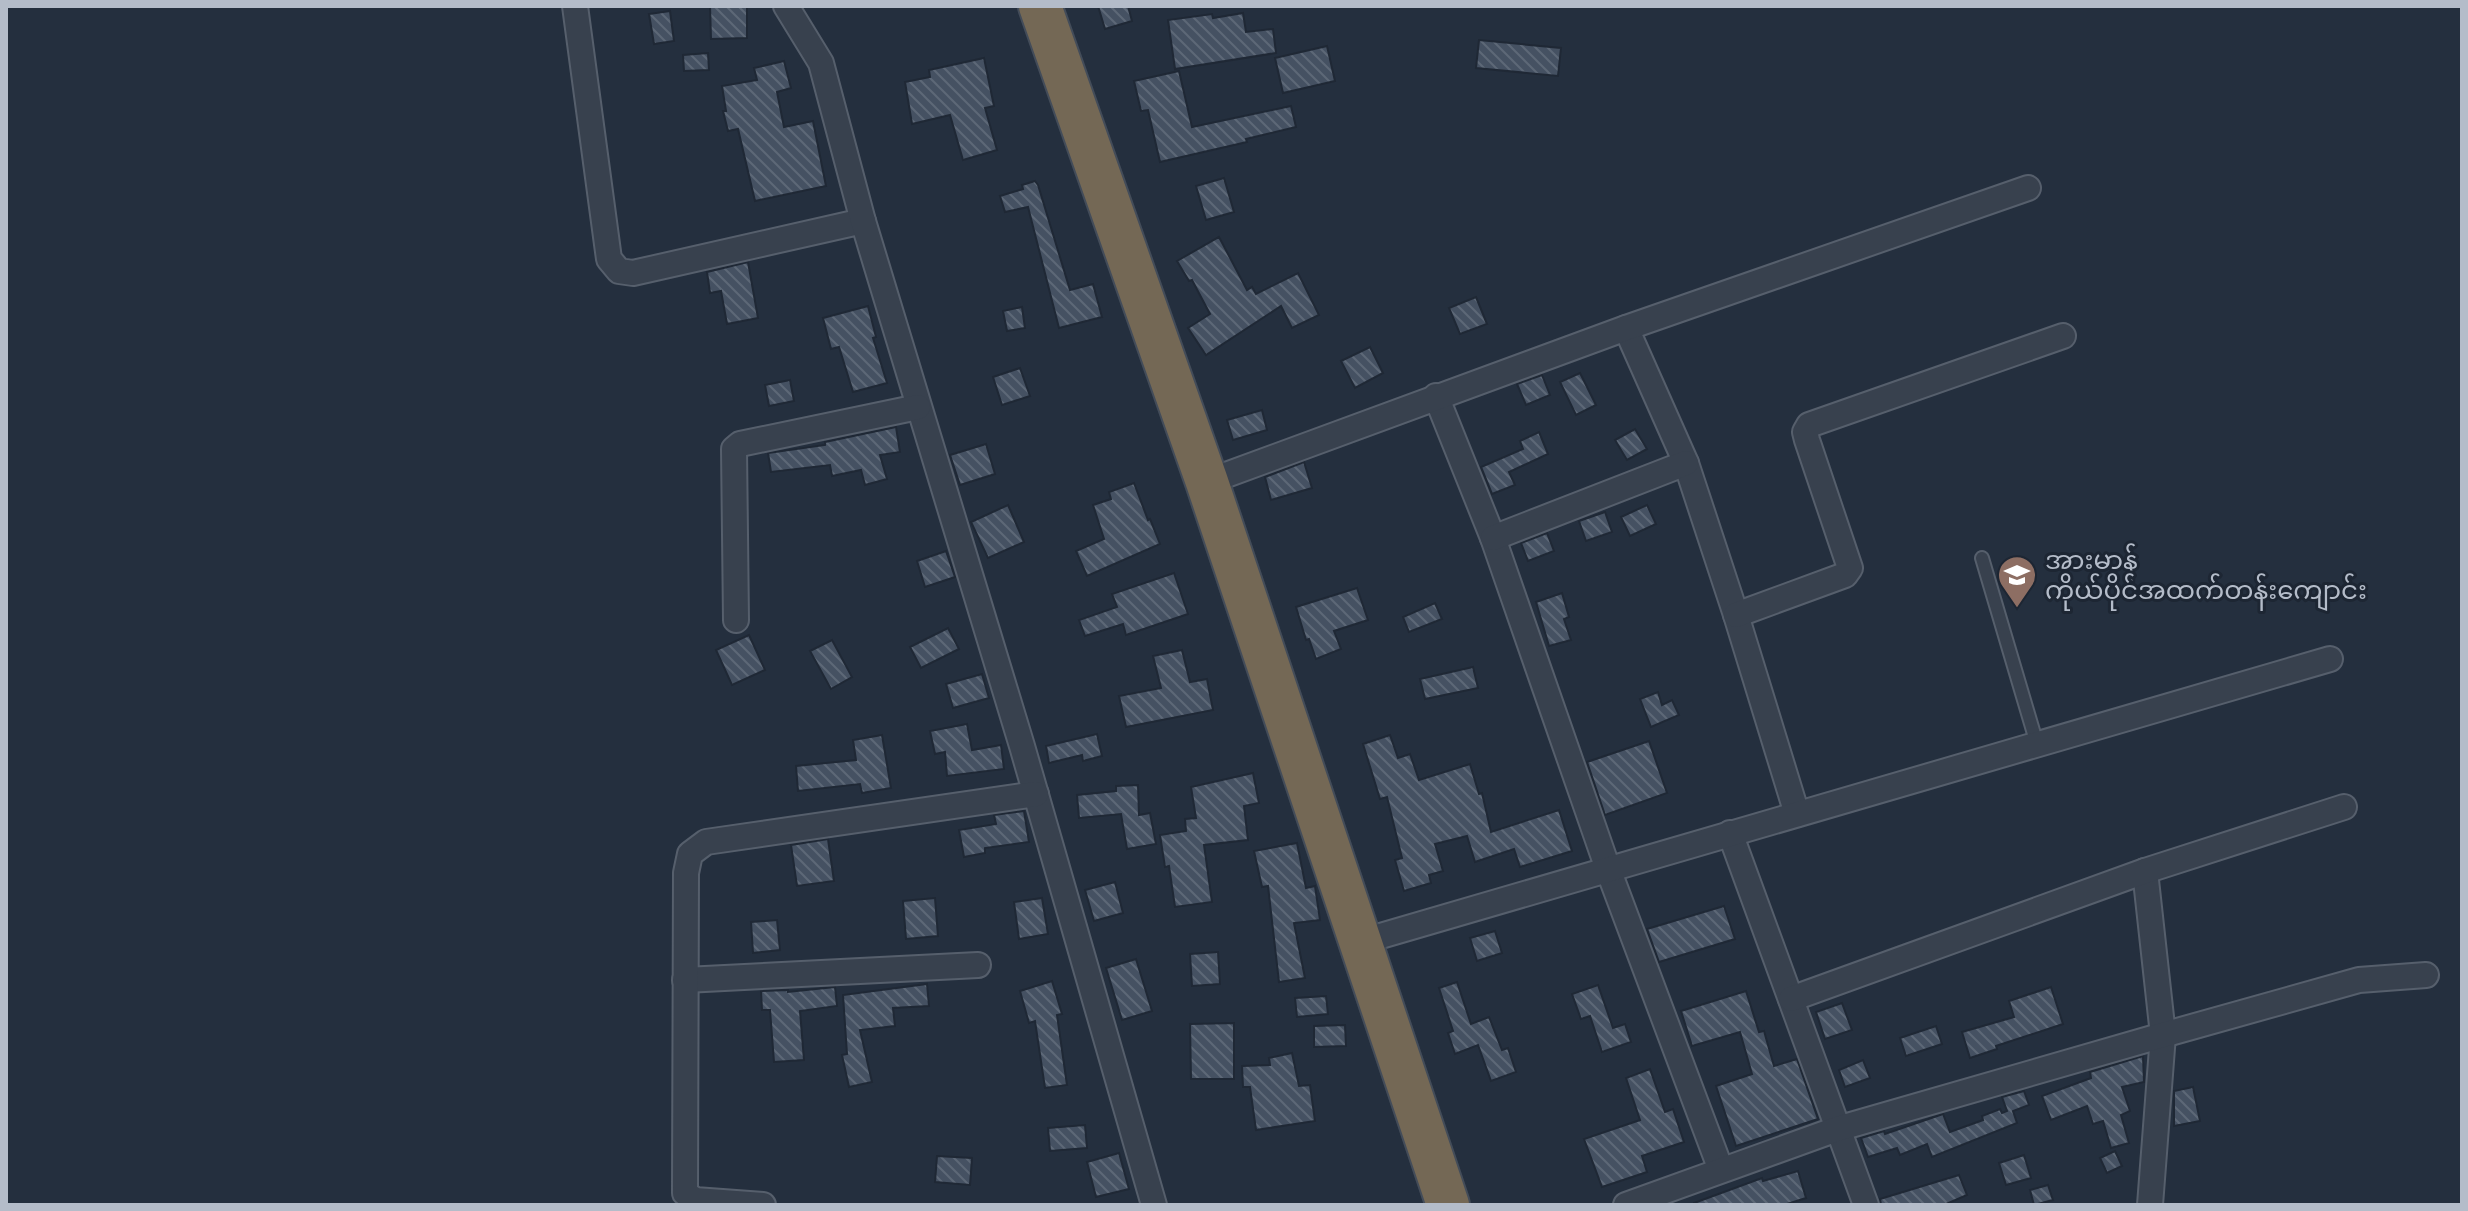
<svg xmlns="http://www.w3.org/2000/svg" width="2468" height="1211" font-family="'Roboto Condensed','Noto Sans Myanmar',sans-serif">
<style>
.building{fill:url(#building-back-hatch);stroke:#1f2835;stroke-width:2}
.lines{fill:none;stroke-linecap:round;stroke-linejoin:round}
.lane-casing{stroke:#565f6c;stroke-width:16}
.street-casing{stroke:#565f6c;stroke-width:28}
.highway-casing{stroke:#434c59;stroke-width:46}
.lane{stroke:#38414e;stroke-width:12}
.street{stroke:#38414e;stroke-width:24}
.highway{stroke:#746855;stroke-width:42}
.labels{text-anchor:middle;dominant-baseline:central;stroke-width:6;stroke-linejoin:round;paint-order:stroke}
.poi-label{font-size:26px;fill:#b4bcc9;stroke:#1d2633;text-anchor:start}
</style>
<defs>
<pattern id="building-back-hatch" width="6" height="6" patternUnits="userSpaceOnUse" patternTransform="scale(2)"><rect width="6" height="6" fill="#455162"/><path d="M-1 5l2 2M0 0l6 6M5-1l2 2" fill="none" stroke="#5d6877"/></pattern>
</defs>
<rect width="100%" height="100%" fill="#242f3e"/>
<g class="building">
<path d="M 710,6 L 747,6 L 747,38 L 711,39 Z"/>
<path d="M 1098,6 L 1128,6 L 1132,21 L 1105,29 Z"/>
<path d="M 670,11 L 674,41 L 654,44 L 649,14 Z"/>
<path d="M 1243,13 L 1246,32 L 1273,29 L 1276,53 L 1175,69 L 1168,20 L 1212,14 L 1213,18 Z"/>
<path d="M 1479,40 L 1561,48 L 1558,76 L 1476,68 Z"/>
<path d="M 1327,46 L 1335,81 L 1283,93 L 1275,58 Z"/>
<path d="M 708,53 L 709,70 L 684,71 L 683,55 Z"/>
<path d="M 984,58 L 994,106 L 985,108 L 997,150 L 963,160 L 950,115 L 912,124 L 905,82 L 930,77 L 929,70 Z"/>
<path d="M 784,61 L 791,88 L 777,92 L 784,127 L 813,121 L 826,186 L 755,201 L 738,129 L 728,131 L 723,111 L 726,111 L 722,86 L 757,80 L 754,68 Z"/>
<path d="M 1179,71 L 1192,127 L 1291,106 L 1296,127 L 1246,139 L 1247,142 L 1160,162 L 1148,110 L 1141,111 L 1134,81 Z"/>
<path d="M 1224,178 L 1234,212 L 1206,220 L 1196,186 Z"/>
<path d="M 1035,181 L 1038,185 L 1070,290 L 1093,284 L 1102,317 L 1059,328 L 1028,207 L 1005,212 L 1000,196 L 1023,189 L 1022,185 Z"/>
<path d="M 1219,237 L 1247,290 L 1252,287 L 1256,294 L 1298,273 L 1319,315 L 1292,328 L 1281,306 L 1206,355 L 1188,328 L 1210,314 L 1192,280 L 1189,281 L 1177,261 Z"/>
<path d="M 748,262 L 758,318 L 727,324 L 721,291 L 710,293 L 707,272 Z"/>
<path d="M 1476,297 L 1487,324 L 1460,334 L 1449,308 Z"/>
<path d="M 868,306 L 876,337 L 873,338 L 887,383 L 853,392 L 839,347 L 831,349 L 823,318 Z"/>
<path d="M 1022,307 L 1025,328 L 1007,331 L 1003,311 Z"/>
<path d="M 1370,347 L 1383,373 L 1355,388 L 1341,361 Z"/>
<path d="M 1020,368 L 1030,396 L 1002,405 L 993,377 Z"/>
<path d="M 1580,373 L 1596,405 L 1576,415 L 1560,382 Z"/>
<path d="M 1542,375 L 1550,395 L 1526,405 L 1517,384 Z"/>
<path d="M 790,380 L 794,401 L 769,406 L 765,385 Z"/>
<path d="M 1262,410 L 1267,430 L 1233,440 L 1227,420 Z"/>
<path d="M 896,427 L 900,452 L 880,455 L 887,479 L 865,485 L 861,470 L 832,476 L 830,465 L 771,472 L 768,453 L 825,445 L 825,442 Z"/>
<path d="M 1635,429 L 1647,449 L 1627,460 L 1615,440 Z"/>
<path d="M 1539,432 L 1548,454 L 1509,472 L 1515,485 L 1492,494 L 1481,467 L 1523,449 L 1520,441 Z"/>
<path d="M 986,444 L 995,474 L 960,485 L 950,455 Z"/>
<path d="M 1304,462 L 1312,488 L 1271,500 L 1265,477 Z"/>
<path d="M 1134,483 L 1148,520 L 1150,519 L 1160,544 L 1087,576 L 1076,551 L 1104,539 L 1093,505 L 1111,499 L 1109,492 Z"/>
<path d="M 1008,505 L 1024,542 L 988,558 L 971,522 Z"/>
<path d="M 1647,505 L 1656,524 L 1630,536 L 1621,517 Z"/>
<path d="M 1605,512 L 1612,532 L 1586,541 L 1579,521 Z"/>
<path d="M 1547,533 L 1554,551 L 1528,561 L 1521,543 Z"/>
<path d="M 946,551 L 955,577 L 925,587 L 917,561 Z"/>
<path d="M 1174,573 L 1188,614 L 1126,635 L 1123,624 L 1085,636 L 1079,620 L 1117,607 L 1112,594 Z"/>
<path d="M 1357,588 L 1368,620 L 1334,631 L 1341,649 L 1316,659 L 1309,639 L 1306,640 L 1296,607 Z"/>
<path d="M 1562,593 L 1569,617 L 1564,619 L 1571,640 L 1549,646 L 1536,602 Z"/>
<path d="M 1435,603 L 1442,619 L 1409,632 L 1403,617 Z"/>
<path d="M 948,628 L 959,649 L 921,668 L 910,647 Z"/>
<path d="M 749,635 L 765,670 L 732,685 L 716,650 Z"/>
<path d="M 832,640 L 852,677 L 831,689 L 810,651 Z"/>
<path d="M 1182,650 L 1190,682 L 1207,679 L 1213,710 L 1126,727 L 1119,696 L 1161,688 L 1153,656 Z"/>
<path d="M 1473,667 L 1478,688 L 1425,699 L 1420,679 Z"/>
<path d="M 982,674 L 989,698 L 953,708 L 946,684 Z"/>
<path d="M 1658,692 L 1662,705 L 1672,700 L 1679,715 L 1651,727 L 1640,699 Z"/>
<path d="M 967,724 L 972,750 L 1001,745 L 1004,769 L 947,776 L 945,752 L 935,754 L 930,731 Z"/>
<path d="M 1097,734 L 1102,756 L 1083,761 L 1082,755 L 1049,763 L 1046,746 Z"/>
<path d="M 882,735 L 891,788 L 862,793 L 860,784 L 798,791 L 796,766 L 856,760 L 853,740 Z"/>
<path d="M 1390,735 L 1398,758 L 1410,754 L 1419,780 L 1470,764 L 1479,794 L 1482,793 L 1491,832 L 1559,810 L 1572,851 L 1520,867 L 1514,849 L 1475,862 L 1467,836 L 1435,844 L 1443,871 L 1429,875 L 1431,883 L 1404,891 L 1395,860 L 1402,858 L 1387,797 L 1380,799 L 1363,744 Z"/>
<path d="M 1649,741 L 1667,793 L 1605,815 L 1587,762 Z"/>
<path d="M 1253,773 L 1259,803 L 1244,806 L 1248,840 L 1204,845 L 1212,902 L 1175,907 L 1169,866 L 1165,867 L 1160,835 L 1186,831 L 1185,819 L 1196,818 L 1191,787 Z"/>
<path d="M 1138,785 L 1139,815 L 1150,813 L 1156,844 L 1127,849 L 1121,814 L 1079,818 L 1077,795 L 1116,791 L 1116,786 Z"/>
<path d="M 1024,811 L 1029,842 L 985,848 L 985,853 L 964,857 L 959,830 L 996,824 L 994,815 Z"/>
<path d="M 828,839 L 834,881 L 797,886 L 791,845 Z"/>
<path d="M 1297,843 L 1306,888 L 1315,886 L 1320,920 L 1294,923 L 1305,978 L 1279,982 L 1268,886 L 1262,887 L 1254,851 Z"/>
<path d="M 1115,882 L 1123,913 L 1094,921 L 1085,890 Z"/>
<path d="M 935,898 L 938,936 L 906,939 L 903,901 Z"/>
<path d="M 1042,898 L 1048,934 L 1019,939 L 1014,902 Z"/>
<path d="M 1724,906 L 1735,939 L 1659,962 L 1647,929 Z"/>
<path d="M 777,920 L 780,950 L 753,953 L 751,922 Z"/>
<path d="M 1495,931 L 1502,953 L 1477,961 L 1470,938 Z"/>
<path d="M 1218,952 L 1220,984 L 1192,986 L 1190,954 Z"/>
<path d="M 1136,959 L 1152,1011 L 1122,1020 L 1106,968 Z"/>
<path d="M 1052,981 L 1062,1014 L 1057,1015 L 1067,1085 L 1045,1088 L 1035,1021 L 1029,1023 L 1020,991 Z"/>
<path d="M 1457,982 L 1471,1024 L 1489,1017 L 1502,1050 L 1508,1048 L 1516,1072 L 1491,1081 L 1478,1045 L 1455,1054 L 1448,1033 L 1453,1031 L 1439,988 Z"/>
<path d="M 927,984 L 929,1006 L 893,1008 L 895,1026 L 860,1030 L 872,1082 L 849,1087 L 842,1055 L 847,1054 L 843,995 Z"/>
<path d="M 1598,985 L 1613,1028 L 1625,1024 L 1631,1042 L 1602,1052 L 1590,1016 L 1581,1019 L 1572,994 Z"/>
<path d="M 835,987 L 837,1006 L 800,1011 L 804,1060 L 774,1062 L 770,1010 L 762,1010 L 761,991 L 788,990 L 788,992 Z"/>
<path d="M 2051,987 L 2063,1024 L 1996,1046 L 1997,1049 L 1970,1058 L 1962,1032 L 2014,1017 L 2009,1001 Z"/>
<path d="M 1746,991 L 1759,1032 L 1764,1031 L 1774,1066 L 1797,1059 L 1818,1119 L 1736,1146 L 1716,1086 L 1752,1074 L 1740,1032 L 1692,1046 L 1681,1011 Z"/>
<path d="M 1326,996 L 1328,1014 L 1297,1017 L 1295,998 Z"/>
<path d="M 1842,1003 L 1852,1030 L 1825,1039 L 1816,1012 Z"/>
<path d="M 1234,1023 L 1234,1079 L 1191,1079 L 1190,1024 Z"/>
<path d="M 1345,1025 L 1346,1046 L 1314,1047 L 1314,1026 Z"/>
<path d="M 1936,1026 L 1942,1044 L 1906,1056 L 1900,1038 Z"/>
<path d="M 1292,1053 L 1299,1086 L 1310,1085 L 1315,1121 L 1256,1130 L 1250,1087 L 1243,1087 L 1242,1066 L 1270,1065 L 1269,1058 Z"/>
<path d="M 2143,1056 L 2144,1082 L 2122,1087 L 2130,1111 L 2121,1115 L 2129,1143 L 2111,1148 L 2103,1121 L 2093,1124 L 2087,1106 L 2051,1120 L 2042,1096 L 2091,1078 L 2090,1072 Z"/>
<path d="M 1863,1060 L 1870,1078 L 1845,1087 L 1839,1070 Z"/>
<path d="M 1650,1069 L 1665,1112 L 1673,1109 L 1684,1142 L 1642,1156 L 1647,1172 L 1602,1187 L 1584,1139 L 1640,1120 L 1626,1078 Z"/>
<path d="M 2193,1087 L 2200,1121 L 2174,1126 L 2174,1091 Z"/>
<path d="M 2024,1091 L 2029,1105 L 2013,1111 L 2017,1123 L 1932,1157 L 1927,1144 L 1900,1155 L 1897,1148 L 1868,1157 L 1861,1138 L 1884,1131 L 1885,1134 L 1943,1114 L 1950,1132 L 1983,1120 L 1982,1116 L 2000,1109 L 2002,1113 L 2007,1111 L 2002,1097 Z"/>
<path d="M 1085,1125 L 1087,1148 L 1050,1151 L 1048,1128 Z"/>
<path d="M 2115,1151 L 2122,1166 L 2107,1173 L 2100,1158 Z"/>
<path d="M 1119,1153 L 1129,1189 L 1096,1197 L 1087,1162 Z"/>
<path d="M 2024,1155 L 2031,1178 L 2006,1185 L 1999,1163 Z"/>
<path d="M 937,1156 L 972,1158 L 970,1185 L 935,1182 Z"/>
<path d="M 1798,1171 L 1806,1198 L 1784,1205 L 1694,1205 L 1694,1203 L 1762,1178 L 1763,1181 Z"/>
<path d="M 1959,1175 L 1967,1195 L 1944,1205 L 1881,1205 L 1880,1199 Z"/>
<path d="M 2048,1185 L 2053,1200 L 2034,1205 L 2030,1190 Z"/>
</g>
<g class="lines">
<g class="lane-casing">
<path id="lane" d="M 1982,558 L 2037,744"/>
</g>
<g class="street-casing">
<g id="street">
<path d="M 575,6 L 609,259 L 619,271 L 633,273 L 863,221"/>
<path d="M 786,6 L 821,63 L 863,221 L 1022,746 L 1154,1205"/>
<path d="M 1626,328 L 1686,463 L 1736,615 L 1797,814"/>
<path d="M 1436,396 L 1493,538 L 1608,869 L 1721,1170"/>
<path d="M 1207,482 L 1626,328 L 2028,188"/>
<path d="M 1493,538 L 1686,463"/>
<path d="M 1736,615 L 1845,575 L 1850,568 L 1807,440 L 1805,432 L 1809,425 L 2063,336"/>
<path d="M 736,620 L 734,449 L 740,444 L 918,407"/>
<path d="M 1730,833 L 1866,1205"/>
<path d="M 2145,871 L 2163,1035 L 2150,1205"/>
<path d="M 1360,942 L 2330,659"/>
<path d="M 685,980 L 978,965"/>
<path d="M 1791,999 L 2145,871 L 2344,807"/>
<path d="M 763,1205 L 695,1200 L 685,1193 L 686,873 L 690,854 L 706,842 L 1036,794"/>
<path d="M 1626,1205 L 1837,1129 L 2163,1035 L 2359,980 L 2426,975"/>
</g>
</g>
<g class="highway-casing">
<path id="highway" d="M 1040,6 L 1207,482 L 1448,1205"/>
</g>
<use href="#lane" class="lane"/>
<use href="#street" class="street"/>
<use href="#highway" class="highway"/>
</g>
<defs>
<g id="school-pin" transform="scale(2)"><path d="M0 17L-7.5 6A9.5 9.5 0 1 1 7.5 6Z" fill="#8d6e63" stroke="#1d2633"/><path d="M0-5L7-2L0 1L-7-2ZM-4 1L0 2.5L4 1V4Q0 6-4 4Z" fill="#fff"/></g>
</defs>
<g fill-rule="evenodd">
<use href="#school-pin" x="2017" y="575"/>
</g>
<g class="labels">
<g class="poi-label">
<text x="2045" y="560">အားမာန်<tspan x="2045" dy="30">ကိုယ်ပိုင်အထက်တန်းကျောင်း</tspan></text>
</g>
</g>
<rect width="2468" height="1211" fill="none" stroke="#b4bcc9" stroke-width="16"/>
</svg>
